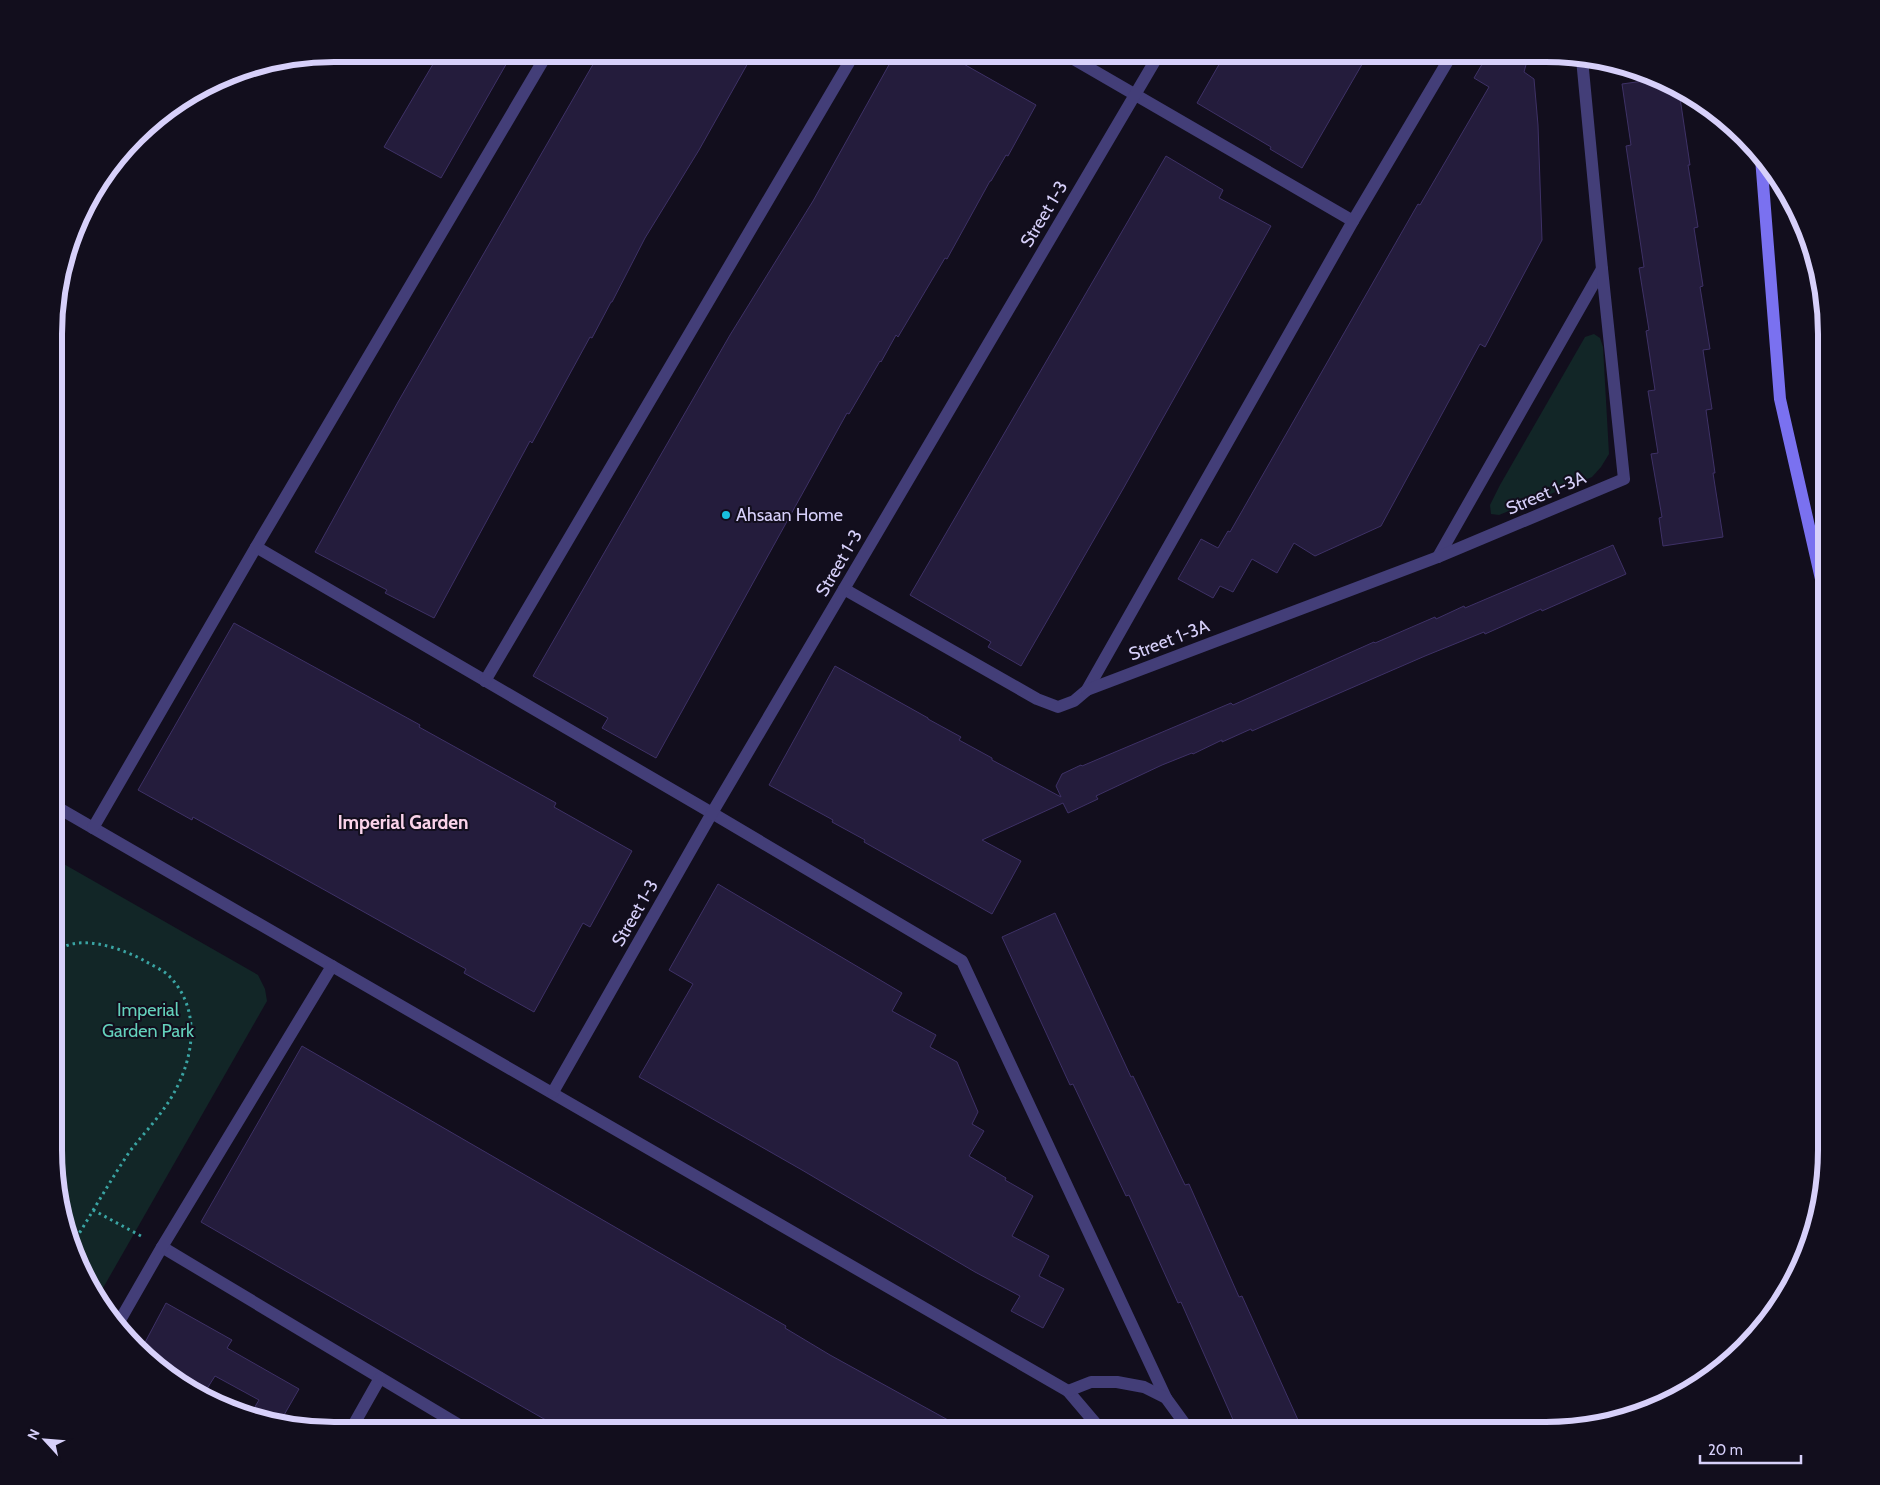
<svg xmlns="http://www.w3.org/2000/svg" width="1880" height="1485" font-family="Cabin,sans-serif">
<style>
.green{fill:#122627}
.building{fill:#241c3c;stroke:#3e3166}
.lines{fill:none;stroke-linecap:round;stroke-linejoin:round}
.path{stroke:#3aa4a3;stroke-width:3;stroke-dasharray:2.5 4;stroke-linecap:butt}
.street{stroke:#433e78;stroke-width:12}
.secondary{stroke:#7a71f0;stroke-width:12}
.poi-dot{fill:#18c0de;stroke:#120e1d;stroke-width:2}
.labels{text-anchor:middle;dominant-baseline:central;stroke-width:4;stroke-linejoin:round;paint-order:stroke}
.street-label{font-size:18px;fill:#d7d0fa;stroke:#120e1d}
.poi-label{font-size:18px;fill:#d7d0fa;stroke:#120e1d;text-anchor:start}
.park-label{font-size:18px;fill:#64d1bc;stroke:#120e1d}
.neighbourhood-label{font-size:19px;font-weight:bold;fill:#fad2e9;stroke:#120e1d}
.rim{fill:none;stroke:#d7d0fa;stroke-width:6}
</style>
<rect width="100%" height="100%" fill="#120e1d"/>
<g class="green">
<path d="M 1594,334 L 1600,338 L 1603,347 L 1609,454 L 1601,467 L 1592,477 L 1499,515 L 1491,514 L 1490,505 L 1500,485 L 1585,337 Z"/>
<path d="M 55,859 L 258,975 L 265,989 L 267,1001 L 99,1295 L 83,1275 L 54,1169 Z"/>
</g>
<g class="building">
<path d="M 439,54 L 512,54 L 441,178 L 384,147 Z"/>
<path d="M 599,54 L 753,54 L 699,150 L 645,238 L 612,302 L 611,302 L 592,338 L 590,337 L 532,443 L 530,441 L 434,618 L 385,593 L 387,590 L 315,552 L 398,402 Z"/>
<path d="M 895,54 L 946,54 L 1036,105 L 1008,156 L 1006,155 L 991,181 L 990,181 L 947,259 L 945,258 L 898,337 L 896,335 L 881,362 L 880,361 L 849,414 L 847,413 L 656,758 L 602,728 L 608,718 L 533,676 L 730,335 L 813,201 Z"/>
<path d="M 1225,54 L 1368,54 L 1302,168 L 1270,149 L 1271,147 L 1197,103 Z"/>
<path d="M 1488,54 L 1529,54 L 1524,72 L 1534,79 L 1538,125 L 1542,240 L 1485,347 L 1480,344 L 1381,526 L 1315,556 L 1294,543 L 1277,573 L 1252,559 L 1233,592 L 1220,586 L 1213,598 L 1178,579 L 1201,539 L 1218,548 L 1228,531 L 1230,532 L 1418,204 L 1420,205 L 1489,87 L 1474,78 Z"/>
<path d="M 1658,79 L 1679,91 L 1690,165 L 1688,165 L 1698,227 L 1694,228 L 1703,286 L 1700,287 L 1710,349 L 1703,350 L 1712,409 L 1706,410 L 1715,473 L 1713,473 L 1723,537 L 1663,546 L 1659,518 L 1662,517 L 1651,454 L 1658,453 L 1648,391 L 1655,390 L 1646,331 L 1649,330 L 1639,268 L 1644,267 L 1626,146 L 1631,145 L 1622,84 Z"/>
<path d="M 1166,156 L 1223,190 L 1219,198 L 1271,226 L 1123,489 L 1021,666 L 988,647 L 991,642 L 910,595 Z"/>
<path d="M 1613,545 L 1626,574 L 1542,611 L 1541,609 L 1485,634 L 1484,632 L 1425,656 L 1252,731 L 1251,729 L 1222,742 L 1222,740 L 1193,754 L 1192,753 L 1162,765 L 1096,796 L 1098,799 L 1068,813 L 1063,803 L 982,840 L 1021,861 L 992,914 L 864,842 L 865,840 L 832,822 L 833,820 L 769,785 L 835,666 L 928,718 L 928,719 L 961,737 L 959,740 L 992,758 L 992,760 L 1061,797 L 1056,786 L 1062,774 L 1081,765 L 1082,766 L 1231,703 L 1233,705 L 1374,642 L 1375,643 L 1435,617 L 1436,619 L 1464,606 L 1465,608 Z"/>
<path d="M 234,623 L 420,725 L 419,727 L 556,803 L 554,807 L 632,851 L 590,927 L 583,923 L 534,1012 L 464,973 L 466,969 L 330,893 L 193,817 L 192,820 L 138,790 Z"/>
<path d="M 718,884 L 902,993 L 892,1011 L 936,1035 L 930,1047 L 957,1062 L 978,1112 L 972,1124 L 984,1131 L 969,1156 L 1006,1178 L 1005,1180 L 1033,1196 L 1012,1236 L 1049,1256 L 1039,1276 L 1064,1289 L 1043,1328 L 1011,1311 L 1020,1296 L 975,1272 L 802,1170 L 639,1077 L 693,984 L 669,970 Z"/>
<path d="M 1055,913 L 1131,1077 L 1133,1076 L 1185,1185 L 1189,1184 L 1239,1297 L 1242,1296 L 1303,1431 L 1238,1431 L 1181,1302 L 1178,1303 L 1129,1195 L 1126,1196 L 1073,1084 L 1070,1085 L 1002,937 Z"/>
<path d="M 302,1046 L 786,1326 L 785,1328 L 830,1355 L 968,1431 L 565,1431 L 277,1266 L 201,1222 Z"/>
<path d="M 166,1303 L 232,1340 L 227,1348 L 299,1389 L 280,1422 L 250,1415 L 259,1400 L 215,1376 L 203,1395 L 149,1361 L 141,1350 Z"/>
</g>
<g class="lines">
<g class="path">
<path d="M 55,952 C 60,949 66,945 72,944 C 94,939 125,950 145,961 C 153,966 164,970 170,977 C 206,1015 191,1072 163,1110 C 153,1124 141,1137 130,1151 C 110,1181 93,1211 74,1242"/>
<path d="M 93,1210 L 141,1236"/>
</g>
<g class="street">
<path d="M 1065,54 L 1353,221"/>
<path d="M 256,547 L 712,813 L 962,961 L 1166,1398"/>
<path d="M 1438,557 L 1602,269"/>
<path d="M 844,589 L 1037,699 L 1058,707 L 1074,701 L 1087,690 L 1353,221 L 1452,54"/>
<path d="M 485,681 L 854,54"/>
<path d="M 1087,690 L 1438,557 L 1624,479 L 1602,269 L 1582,59"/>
<path d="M 55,806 L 1068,1391 L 1102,1431"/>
<path d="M 93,828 L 256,547 L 547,54"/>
<path d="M 553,1092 L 712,813 L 1159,54"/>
<path d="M 162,1247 L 469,1431"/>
<path d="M 119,1322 L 162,1247 L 332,966"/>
<path d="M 1068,1391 L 1091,1382 L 1117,1382 L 1144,1387 L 1166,1398 L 1190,1431"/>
<path d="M 350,1431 L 380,1378"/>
</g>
<path class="secondary" d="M 1761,158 L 1780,399 L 1826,601"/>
</g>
<circle class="poi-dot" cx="726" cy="515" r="5"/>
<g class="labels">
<g class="street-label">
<text transform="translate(1044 214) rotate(-59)">Street 1-3</text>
<text transform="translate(1546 493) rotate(-23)">Street 1-3A</text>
<text transform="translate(839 563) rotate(-60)">Street 1-3</text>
<text transform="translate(1169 640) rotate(-21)">Street 1-3A</text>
<text transform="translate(635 913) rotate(-60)">Street 1-3</text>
</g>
<g class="poi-label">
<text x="736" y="515">Ahsaan Home</text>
</g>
<g class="park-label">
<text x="148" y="1010">Imperial<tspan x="148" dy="21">Garden Park</tspan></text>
</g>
<g class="neighbourhood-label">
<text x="403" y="822">Imperial Garden</text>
</g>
</g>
<path d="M0 0H1880V1485H0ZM334 62H1546A272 272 0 0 1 1818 334V1150A272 272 0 0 1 1546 1422H334A272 272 0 0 1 62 1150V334A272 272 0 0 1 334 62Z" fill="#120e1d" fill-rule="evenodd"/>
<path class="rim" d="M334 62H1546A272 272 0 0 1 1818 334V1150A272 272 0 0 1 1546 1422H334A272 272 0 0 1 62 1150V334A272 272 0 0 1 334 62Z"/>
<g transform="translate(45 1440) rotate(296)" stroke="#120e1d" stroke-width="4" paint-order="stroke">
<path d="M0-4L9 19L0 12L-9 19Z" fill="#d7d0fa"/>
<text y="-8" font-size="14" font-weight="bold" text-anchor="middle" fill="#d7d0fa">N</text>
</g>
<path d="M1700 1455v8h101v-8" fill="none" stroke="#d7d0fa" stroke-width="2.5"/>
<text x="1708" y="1455" font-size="15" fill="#d7d0fa" stroke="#120e1d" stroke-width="4" paint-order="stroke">20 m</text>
</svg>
